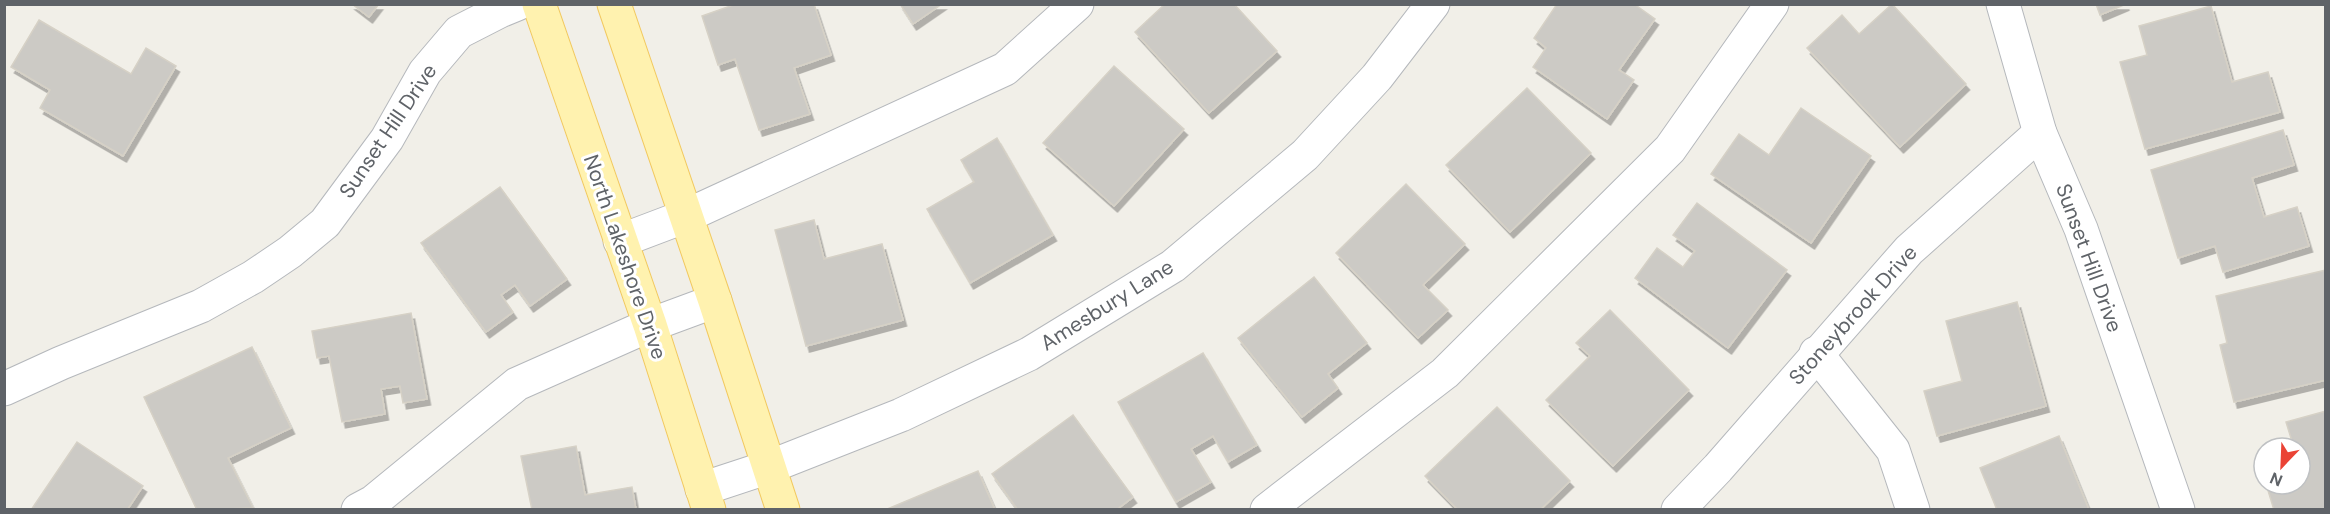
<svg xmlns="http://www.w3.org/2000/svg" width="2330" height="514" font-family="'DM Sans',sans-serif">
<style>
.building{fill:#cccac5;stroke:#d6d1c6;stroke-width:1.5;filter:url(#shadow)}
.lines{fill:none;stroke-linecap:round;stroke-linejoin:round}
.minor-casing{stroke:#b5b8bc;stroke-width:35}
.major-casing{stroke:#f2c960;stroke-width:35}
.minor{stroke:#fff;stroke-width:33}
.major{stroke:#fff2af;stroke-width:33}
.labels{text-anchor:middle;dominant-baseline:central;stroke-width:6;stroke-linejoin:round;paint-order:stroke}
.street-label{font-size:21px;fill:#5f6368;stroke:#fff}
</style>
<defs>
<filter id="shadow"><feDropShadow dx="3.5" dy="6" stdDeviation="0" flood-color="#0004"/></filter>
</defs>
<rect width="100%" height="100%" fill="#f1efe8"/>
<g class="building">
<path d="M 352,4 L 379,4 L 369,17 Z"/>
<path d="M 736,4 L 814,4 L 831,55 L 794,68 L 810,114 L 759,130 L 735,59 L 718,65 L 702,16 Z"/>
<path d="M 900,4 L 942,4 L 913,24 Z"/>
<path d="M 1165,4 L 1234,4 L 1277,51 L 1209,113 L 1135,32 Z"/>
<path d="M 1557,4 L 1634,4 L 1655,19 L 1619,70 L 1634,80 L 1607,119 L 1533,67 L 1546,48 L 1534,38 Z"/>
<path d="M 1892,4 L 1966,84 L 1900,147 L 1807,48 L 1842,15 L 1859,34 Z"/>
<path d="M 2096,4 L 2126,4 L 2100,15 Z"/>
<path d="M 2211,6 L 2232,82 L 2268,72 L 2280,112 L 2145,149 L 2120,62 L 2147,55 L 2139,26 Z"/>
<path d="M 39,20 L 131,74 L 146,48 L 176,66 L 123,156 L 40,108 L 50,90 L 11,67 Z"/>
<path d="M 1114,66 L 1184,129 L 1114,206 L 1043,143 Z"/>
<path d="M 1527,88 L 1591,153 L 1510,232 L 1446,165 Z"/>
<path d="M 1801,108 L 1871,156 L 1811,243 L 1711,174 L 1739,134 L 1769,155 Z"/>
<path d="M 2283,130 L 2294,165 L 2252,178 L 2264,217 L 2297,207 L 2309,246 L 2223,272 L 2215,246 L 2178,258 L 2151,170 Z"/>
<path d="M 997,138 L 1053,235 L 970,283 L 927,209 L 974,182 L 961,160 Z"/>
<path d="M 1406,184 L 1465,244 L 1423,285 L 1448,310 L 1418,338 L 1336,253 Z"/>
<path d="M 500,187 L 567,279 L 530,306 L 515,285 L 501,295 L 513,312 L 486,332 L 421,243 Z"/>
<path d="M 1697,203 L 1787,270 L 1728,348 L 1635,278 L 1657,248 L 1683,267 L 1695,251 L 1673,235 Z"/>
<path d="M 814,220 L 824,259 L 882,244 L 903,320 L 806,346 L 775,230 Z"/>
<path d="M 2326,270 L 2326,380 L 2234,402 L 2220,345 L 2227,343 L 2216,296 Z"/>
<path d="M 1314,277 L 1367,343 L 1328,374 L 1338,388 L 1302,417 L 1238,338 Z"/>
<path d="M 2017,302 L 2046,406 L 1937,436 L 1924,391 L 1962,381 L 1946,321 Z"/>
<path d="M 1610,310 L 1689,390 L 1613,466 L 1546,400 L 1590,356 L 1576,343 Z"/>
<path d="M 411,313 L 427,399 L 403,403 L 400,386 L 381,389 L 385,414 L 342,422 L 329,356 L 317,358 L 312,331 Z"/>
<path d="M 252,347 L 291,428 L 228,458 L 253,508 L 197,510 L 144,397 Z"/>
<path d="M 1203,353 L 1257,445 L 1228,462 L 1213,436 L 1191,449 L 1211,482 L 1176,502 L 1118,402 Z"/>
<path d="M 1497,407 L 1570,481 L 1540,510 L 1458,510 L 1425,476 Z"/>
<path d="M 2326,411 L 2326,510 L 2274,510 L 2266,484 L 2300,484 L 2300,448 L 2294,448 L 2286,422 Z"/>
<path d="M 1073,415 L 1133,497 L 1116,510 L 1018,510 L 992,474 Z"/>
<path d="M 2059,436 L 2089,510 L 1997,510 L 1980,468 Z"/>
<path d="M 77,442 L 143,486 L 127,510 L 31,510 Z"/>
<path d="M 576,446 L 585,495 L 632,487 L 636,510 L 532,510 L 521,456 Z"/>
<path d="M 978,471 L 995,510 L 885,510 Z"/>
</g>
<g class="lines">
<g class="minor-casing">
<g id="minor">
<path d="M 2003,4 L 2040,133 L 2081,229 L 2178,510"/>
<path d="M 620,241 L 686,216 L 1005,69 L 1077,4"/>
<path d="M 1816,353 L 1893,450 L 1913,510"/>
<path d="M 4,389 L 61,363 L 201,306 L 253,277 L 290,252 L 325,223 L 387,139 L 425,72 L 459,32 L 500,11 L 517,4"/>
<path d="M 702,489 L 769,467 L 901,415 L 1029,354 L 1173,266 L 1305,155 L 1377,77 L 1433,4"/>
<path d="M 358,510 L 373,502 L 517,384 L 650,325 L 715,301"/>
<path d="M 1267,510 L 1445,373 L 1670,149 L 1772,4"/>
<path d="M 1678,510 L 1718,468 L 1909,250 L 2040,133"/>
</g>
</g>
<g class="major-casing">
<g id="major">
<path d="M 539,4 L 650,325 L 709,510"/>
<path d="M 614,4 L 715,301 L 783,510"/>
</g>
</g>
<use href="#minor" class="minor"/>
<use href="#major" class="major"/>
</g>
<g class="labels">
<g class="street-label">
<text transform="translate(388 131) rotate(-56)">Sunset Hill Drive</text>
<text transform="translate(625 257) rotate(71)">North Lakeshore Drive</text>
<text transform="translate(2089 258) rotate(70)">Sunset Hill Drive</text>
<text transform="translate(1107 305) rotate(-32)">Amesbury Lane</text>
<text transform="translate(1853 315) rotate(-48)">Stoneybrook Drive</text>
</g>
</g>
<rect width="2330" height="514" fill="none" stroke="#5f6368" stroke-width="12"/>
<g transform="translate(2282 466) rotate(203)"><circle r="28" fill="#ffffff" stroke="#bfc1c3" stroke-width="1.5"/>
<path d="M0-4.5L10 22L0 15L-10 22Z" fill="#ea4335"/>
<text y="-9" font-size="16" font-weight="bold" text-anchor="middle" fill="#5f6368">N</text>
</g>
</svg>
